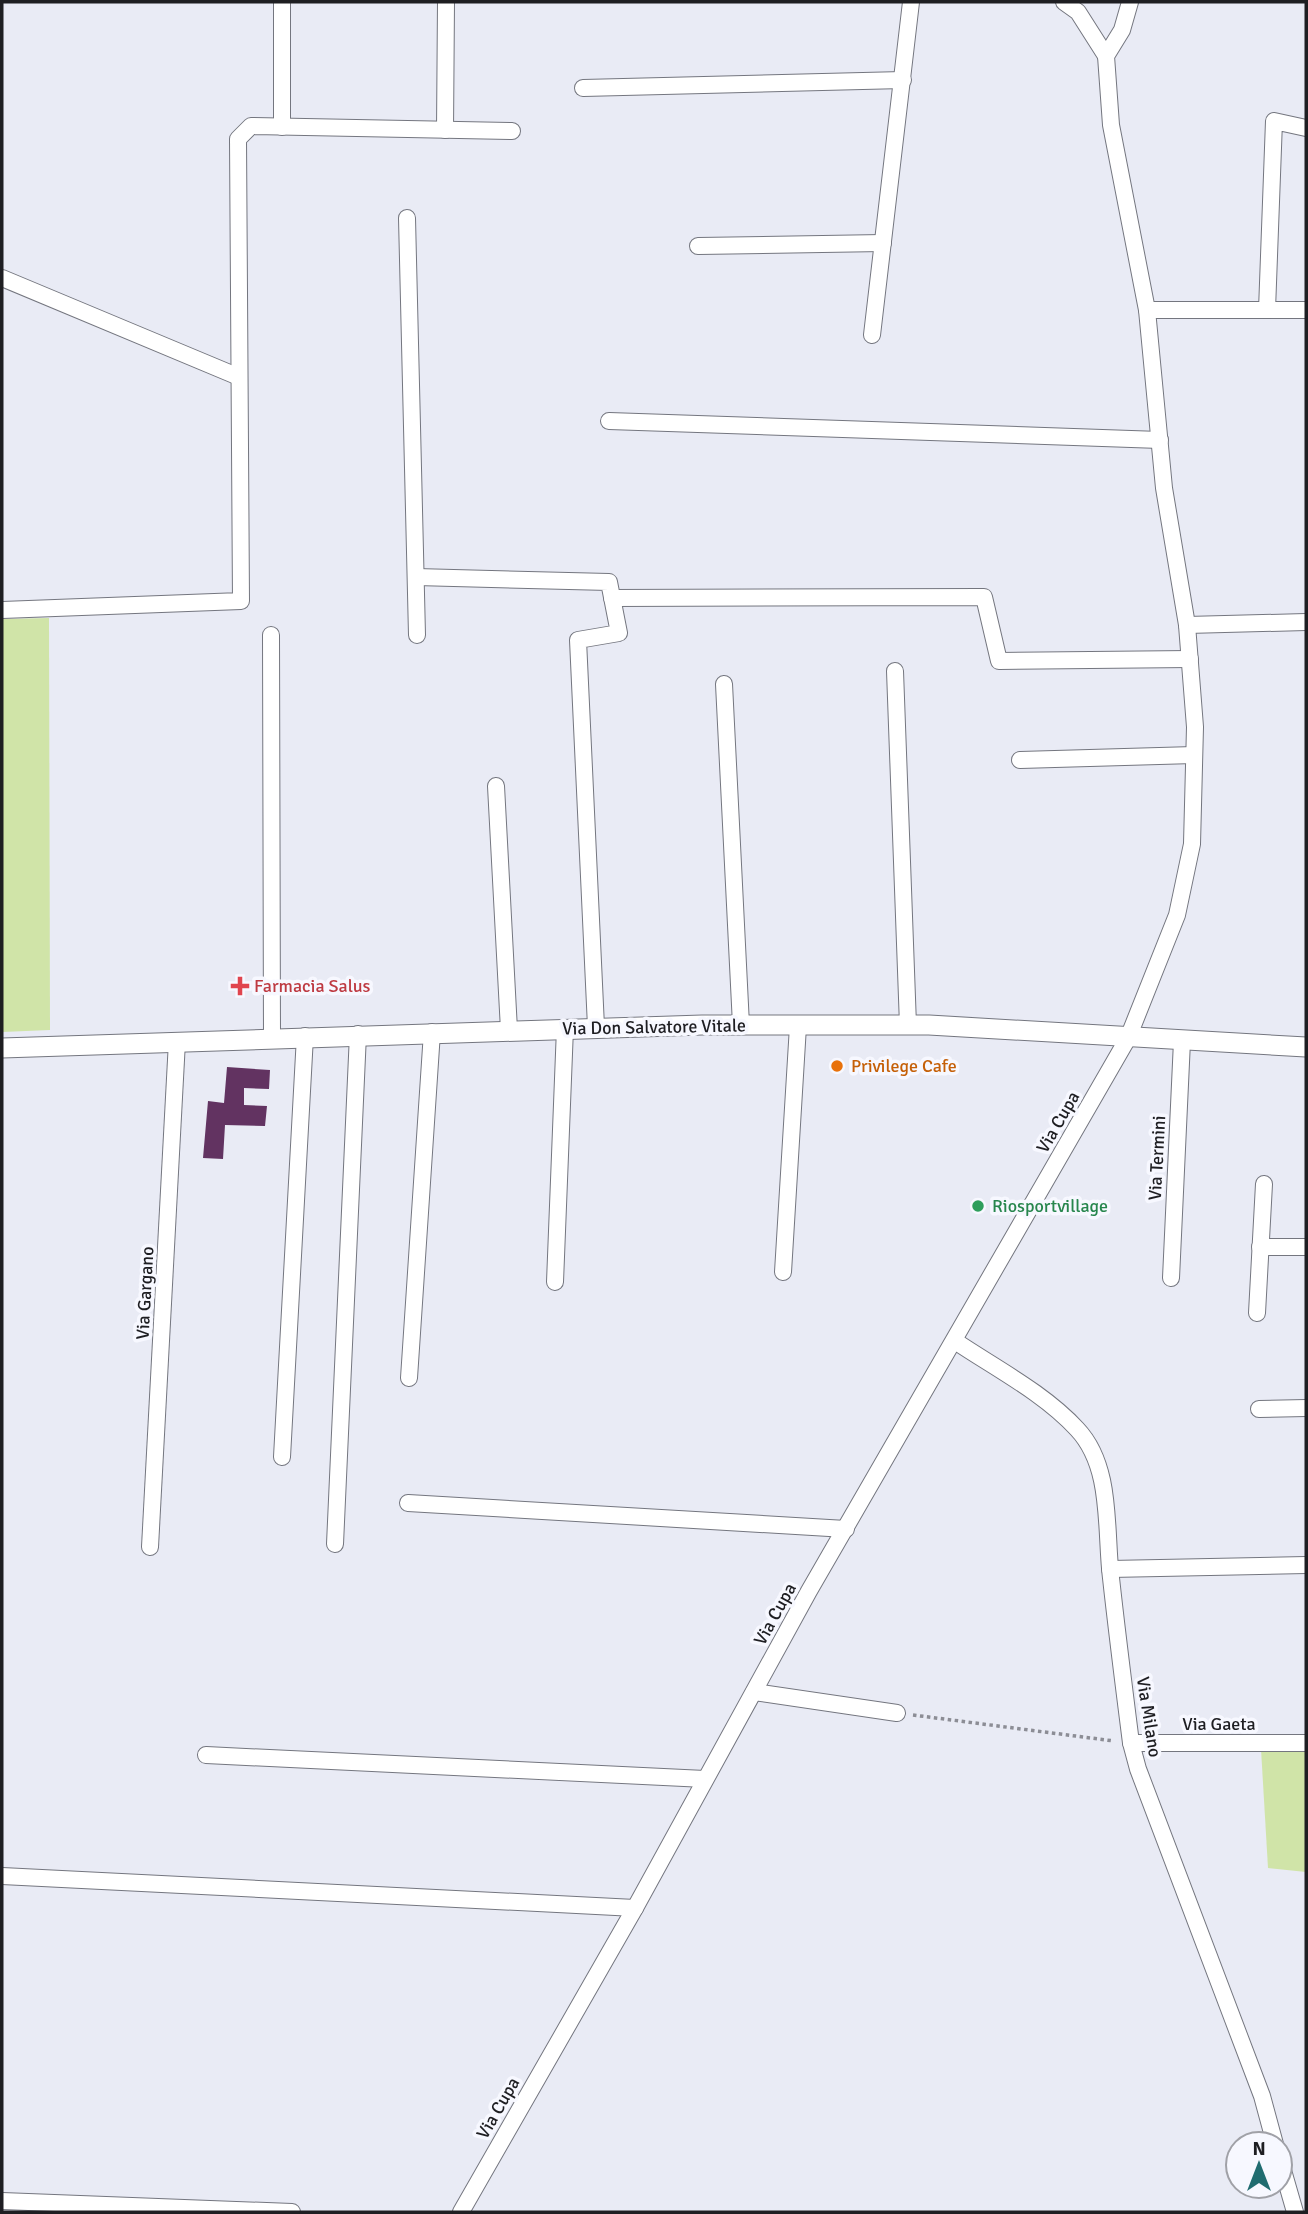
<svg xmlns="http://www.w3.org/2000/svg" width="1308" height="2214" font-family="Signika,sans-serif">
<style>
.green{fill:#d0e4a8}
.building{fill:#623361}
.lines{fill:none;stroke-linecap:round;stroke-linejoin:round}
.minor-casing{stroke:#74767f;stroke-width:18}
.tertiary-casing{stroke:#74767f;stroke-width:21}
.path{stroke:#8c8d95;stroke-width:3.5;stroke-dasharray:3.5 3.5;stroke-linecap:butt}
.minor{stroke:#fff;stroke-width:16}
.tertiary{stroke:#fff;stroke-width:19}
.health-dot{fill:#e0444e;stroke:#f7f8ff;stroke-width:2.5}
.food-dot{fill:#e8710a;stroke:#f7f8ff;stroke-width:2.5}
.leisure-dot{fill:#2e9e5b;stroke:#f7f8ff;stroke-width:2.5}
.labels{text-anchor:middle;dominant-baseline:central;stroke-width:7;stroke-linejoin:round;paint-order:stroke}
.health-label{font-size:18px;fill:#be3a42;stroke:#f7f8ff;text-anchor:start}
.street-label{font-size:18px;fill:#1e1e22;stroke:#f7f8ff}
.food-label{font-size:18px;fill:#c56008;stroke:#f7f8ff;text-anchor:start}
.leisure-label{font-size:18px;fill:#27864d;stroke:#f7f8ff;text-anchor:start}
</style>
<rect width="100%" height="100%" fill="#e9ebf5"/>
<g class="green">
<path d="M 49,618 L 50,1030 L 2,1032 L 2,619 Z"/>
<path d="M 1261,1749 L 1306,1749 L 1306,1872 L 1268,1868 Z"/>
</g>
<path class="building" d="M 227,1067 L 270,1070 L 269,1089 L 244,1088 L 244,1105 L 267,1106 L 265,1126 L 225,1125 L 223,1159 L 203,1158 L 208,1101 L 224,1103 Z"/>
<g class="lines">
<g class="minor-casing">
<g id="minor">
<path d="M 282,2 L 282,127"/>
<path d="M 1064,2 L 1078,12 L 1106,56"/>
<path d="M 583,88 L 903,80"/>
<path d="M 445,130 L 446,2"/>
<path d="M 407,218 L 417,635"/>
<path d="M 698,246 L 883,243"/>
<path d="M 2,278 L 239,377"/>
<path d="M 1147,310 L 1306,310"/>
<path d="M 1267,310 L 1274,121 L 1306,128"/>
<path d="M 872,335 L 911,2"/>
<path d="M 609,421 L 1160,440"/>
<path d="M 416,577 L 609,582 L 619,633 L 578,640 L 596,1027"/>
<path d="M 612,598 L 984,597 L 999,661 L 1190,659"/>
<path d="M 2,610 L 241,601 L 238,139 L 251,126 L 512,131"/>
<path d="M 1187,625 L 1306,622"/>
<path d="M 271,635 L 272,1037"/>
<path d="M 895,671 L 908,1025"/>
<path d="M 724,684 L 741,1025"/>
<path d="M 1020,760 L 1194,755"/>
<path d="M 496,786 L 509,1030"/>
<path d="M 1260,1247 L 1306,1247"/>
<path d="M 783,1272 L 798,1026"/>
<path d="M 1171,1278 L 1182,1041"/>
<path d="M 555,1282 L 565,1028"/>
<path d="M 1257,1313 L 1264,1184"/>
<path d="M 955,1341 C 995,1368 1044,1393 1077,1429 C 1113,1467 1105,1530 1111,1578 C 1117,1633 1124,1688 1131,1743 L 1138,1769 L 1262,2096 L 1275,2144"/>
<path d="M 409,1378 L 432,1032"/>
<path d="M 1259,1409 L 1306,1408"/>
<path d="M 282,1457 L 305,1036"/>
<path d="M 408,1503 L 846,1529"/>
<path d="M 335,1544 L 358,1034"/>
<path d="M 150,1547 L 177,1041"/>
<path d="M 1110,1569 L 1306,1565"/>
<path d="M 754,1692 L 897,1713"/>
<path d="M 1131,1743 L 1306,1743"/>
<path d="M 206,1755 L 705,1779"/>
<path d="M 2,1876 L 635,1908"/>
<path d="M 1280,2160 L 1295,2212"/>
<path d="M 2,2201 L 292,2212"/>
<path d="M 461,2212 L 635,1908 L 809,1591 L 1128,1038 L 1177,915 L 1192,844 L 1195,727 L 1187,625 L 1164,488 L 1147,310 L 1111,125 L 1106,56 L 1122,30 L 1130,2"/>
</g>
</g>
<g class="tertiary-casing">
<path id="tertiary" d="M 2,1048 L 702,1025 L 929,1025 L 1306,1047"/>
</g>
<path class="path" d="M 913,1715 L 1114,1741"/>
<use href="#minor" class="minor"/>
<use href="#tertiary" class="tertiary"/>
</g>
<path class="health-dot" d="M236.5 975.5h7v7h7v7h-7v7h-7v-7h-7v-7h7z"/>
<circle class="food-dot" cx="837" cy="1066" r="7"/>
<circle class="leisure-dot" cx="978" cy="1206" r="7"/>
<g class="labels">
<g class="health-label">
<text x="254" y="986">Farmacia Salus</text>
</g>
<g class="street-label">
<text transform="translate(654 1027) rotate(-1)">Via Don Salvatore Vitale</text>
<text transform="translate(1058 1122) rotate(-60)">Via Cupa</text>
<text transform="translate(1157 1158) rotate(-87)">Via Termini</text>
<text transform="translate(145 1293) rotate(-87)">Via Gargano</text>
<text transform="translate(775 1614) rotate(-61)">Via Cupa</text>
<text transform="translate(1149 1717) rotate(81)">Via Milano</text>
<text x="1219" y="1724">Via Gaeta</text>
<text transform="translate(498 2108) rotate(-60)">Via Cupa</text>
</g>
<g class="food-label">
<text x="851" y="1066">Privilege Cafe</text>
</g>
<g class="leisure-label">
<text x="992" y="1206">Riosportvillage</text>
</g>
</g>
<rect width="1308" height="2214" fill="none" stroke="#1e1e22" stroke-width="7"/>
<g transform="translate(1259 2165)"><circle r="33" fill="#f7f8ff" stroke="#a0a1a7" stroke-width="2"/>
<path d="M0-5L12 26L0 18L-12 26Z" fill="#206c70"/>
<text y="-10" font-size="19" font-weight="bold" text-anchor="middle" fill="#1e1e22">N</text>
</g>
</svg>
